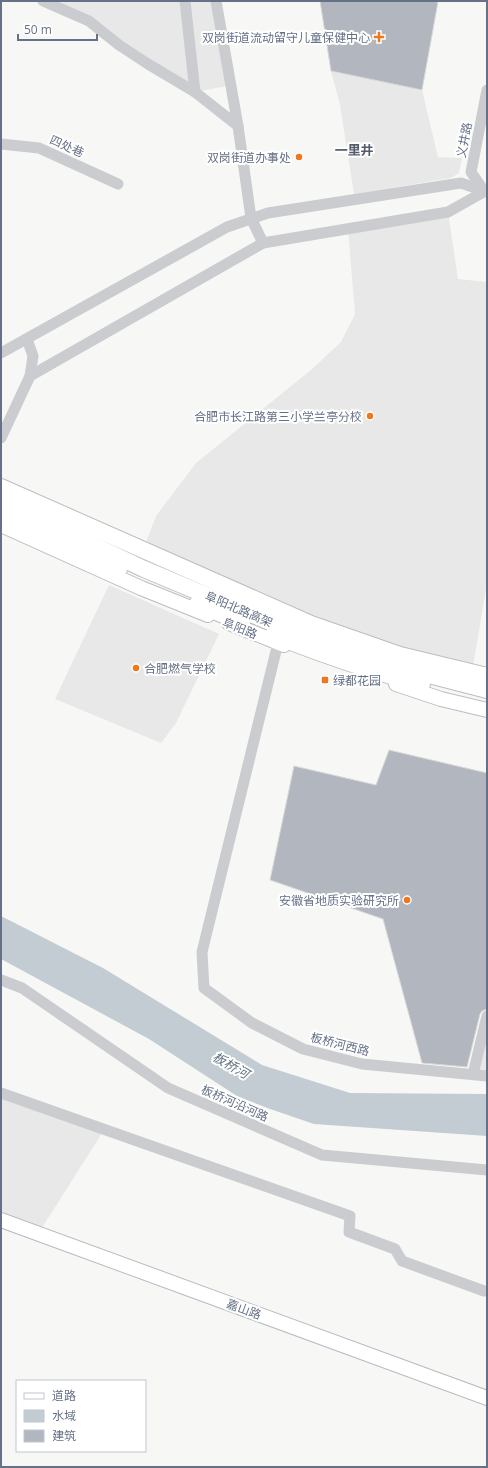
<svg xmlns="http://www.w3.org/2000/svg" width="488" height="1468" font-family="'Open Sans','Noto Sans SC',sans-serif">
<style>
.built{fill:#e8e8e8}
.water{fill:#c3ccd2}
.building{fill:#b2b7bf;stroke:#d9d9d7}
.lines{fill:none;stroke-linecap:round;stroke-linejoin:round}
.major-casing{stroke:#babdc2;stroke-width:16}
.highway-casing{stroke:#bcbdc1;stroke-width:18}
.minor{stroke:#caccd0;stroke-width:11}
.major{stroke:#fff;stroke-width:14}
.highway{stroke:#fff;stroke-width:16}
.poi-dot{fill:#ec7820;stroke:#fff;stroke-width:1.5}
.labels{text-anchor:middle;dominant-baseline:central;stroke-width:4;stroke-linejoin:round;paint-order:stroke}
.poi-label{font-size:12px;fill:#657187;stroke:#fff;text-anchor:end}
.street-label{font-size:12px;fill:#657187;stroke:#fff}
.neighbourhood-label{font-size:13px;font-weight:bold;fill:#535c6c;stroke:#fff}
.water-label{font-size:13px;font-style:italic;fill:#617383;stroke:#fff}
</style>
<rect width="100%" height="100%" fill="#f7f8f5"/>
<g class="built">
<path d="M 43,1 L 212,1 L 227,86 L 195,92 L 89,21 Z"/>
<path d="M 331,71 L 422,90 L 438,157 L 462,158 L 459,173 L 451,178 L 354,194 L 340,105 Z"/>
<path d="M 448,212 L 458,279 L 487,282 L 487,583 L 472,672 L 400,655 L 143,550 L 156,516 L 196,463 L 311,370 L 341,342 L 355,314 L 348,229 Z"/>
<path d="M 109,585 L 219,634 L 176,723 L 161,743 L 55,699 Z"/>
<path d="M 487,1016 L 487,1075 L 473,1074 Z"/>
<path d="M 1,1093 L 104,1130 L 38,1234 L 1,1220 Z"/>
</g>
<path class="water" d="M 1,916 L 103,968 L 262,1065 L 350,1093 L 487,1094 L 487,1136 L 314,1124 L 270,1109 L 237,1096 L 149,1039 L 1,959 Z"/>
<g class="building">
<path d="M 320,1 L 431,1 L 438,2 L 422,90 L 331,71 Z"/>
<path d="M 389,750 L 487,773 L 487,1009 L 482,1011 L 480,1014 L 467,1067 L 422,1063 L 383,919 L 270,880 L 294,766 L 376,785 Z"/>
</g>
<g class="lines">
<g class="major-casing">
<g id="major">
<path d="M 1,525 L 141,588 L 208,615"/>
<path d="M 229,623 L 284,645"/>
<path d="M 396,684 L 441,699 L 487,710"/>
<path d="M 1,1220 L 487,1398"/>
</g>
</g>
<g class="highway-casing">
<g id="highway">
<path d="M 1,487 L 311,624 L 400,655 L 487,676"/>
<path d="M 1,501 L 144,569 L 282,627 L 398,667 L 487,690"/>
<path d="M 1,515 L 119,569"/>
<path d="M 197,604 L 242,623"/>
<path d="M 273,635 C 321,654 371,672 422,684"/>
</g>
</g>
<g class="minor">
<path d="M 43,1 L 89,21 L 119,45 L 148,64 L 195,92 L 238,126 L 251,218 L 263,243"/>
<path d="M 185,1 L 195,92"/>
<path d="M 216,1 L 238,126"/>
<path d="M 1,144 L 39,148 L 118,184"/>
<path d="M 484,191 L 471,172 L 487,90"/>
<path d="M 27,339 L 33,356 L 30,376"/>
<path d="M 1,353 L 227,227 L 268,213 L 461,183 L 487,192"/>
<path d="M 1,438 L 30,376 L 263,243 L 448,212 L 487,190"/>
<path d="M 278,643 L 202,952 L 204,988 L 252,1023 L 303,1049 L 362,1064 L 487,1076"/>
<path d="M 1,980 L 22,988 L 168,1088 L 322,1155 L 487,1170"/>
<path d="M 473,1074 L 487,1016"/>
<path d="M 1,1093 L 350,1216 L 349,1232 L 395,1249 L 402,1261 L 484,1291"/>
</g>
<use href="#major" class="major"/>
<use href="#highway" class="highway"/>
</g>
<g class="poi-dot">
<path d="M377 31h4v4h4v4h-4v4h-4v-4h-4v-4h4z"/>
<circle cx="299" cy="157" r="4"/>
<circle cx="370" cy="416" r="4"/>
<circle cx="136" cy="668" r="4"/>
<rect x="321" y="676" width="8" height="8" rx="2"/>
<circle cx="407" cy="900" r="4"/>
</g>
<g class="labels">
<g class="poi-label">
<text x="370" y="37">双岗街道流动留守儿童保健中心</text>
<text x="291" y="157">双岗街道办事处</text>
<text x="362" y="416">合肥市长江路第三小学兰亭分校</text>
<text x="144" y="668" text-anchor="start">合肥燃气学校</text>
<text x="333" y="680" text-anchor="start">绿都花园</text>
<text x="399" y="900">安徽省地质实验研究所</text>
</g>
<g class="street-label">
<text transform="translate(464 140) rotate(-79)">义井路</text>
<text transform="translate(67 146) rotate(24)">四处巷</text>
<text transform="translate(239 609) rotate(23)">阜阳北路高架</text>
<text transform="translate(240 628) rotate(22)">阜阳路</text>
<text transform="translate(340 1044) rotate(14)">板桥河西路</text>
<text transform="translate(235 1103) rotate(24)">板桥河沿河路</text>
<text transform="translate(244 1309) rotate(20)">嘉山路</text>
</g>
<g class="neighbourhood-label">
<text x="354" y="150">一里井</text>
</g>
<g class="water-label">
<text transform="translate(231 1065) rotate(30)">板桥河</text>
</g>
</g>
<rect width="488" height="1468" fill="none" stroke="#657187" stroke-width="4"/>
<rect x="16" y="1380" width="130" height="72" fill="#ffffff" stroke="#c1c6cf"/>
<rect x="24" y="1393" width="20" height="6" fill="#ffffff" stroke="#c1c6cf"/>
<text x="52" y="1400" font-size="12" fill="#657187">道路</text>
<rect x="24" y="1410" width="20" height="12" fill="#c3ccd2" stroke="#c1c6cf"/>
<text x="52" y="1420" font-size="12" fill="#657187">水域</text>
<rect x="24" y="1430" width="20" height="12" fill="#b2b7bf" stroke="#c1c6cf"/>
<text x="52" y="1440" font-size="12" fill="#657187">建筑</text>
<path d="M18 34v6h79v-6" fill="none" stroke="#657187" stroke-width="2"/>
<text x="24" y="34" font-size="12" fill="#657187" stroke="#ffffff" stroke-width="3" paint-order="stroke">50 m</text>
</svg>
